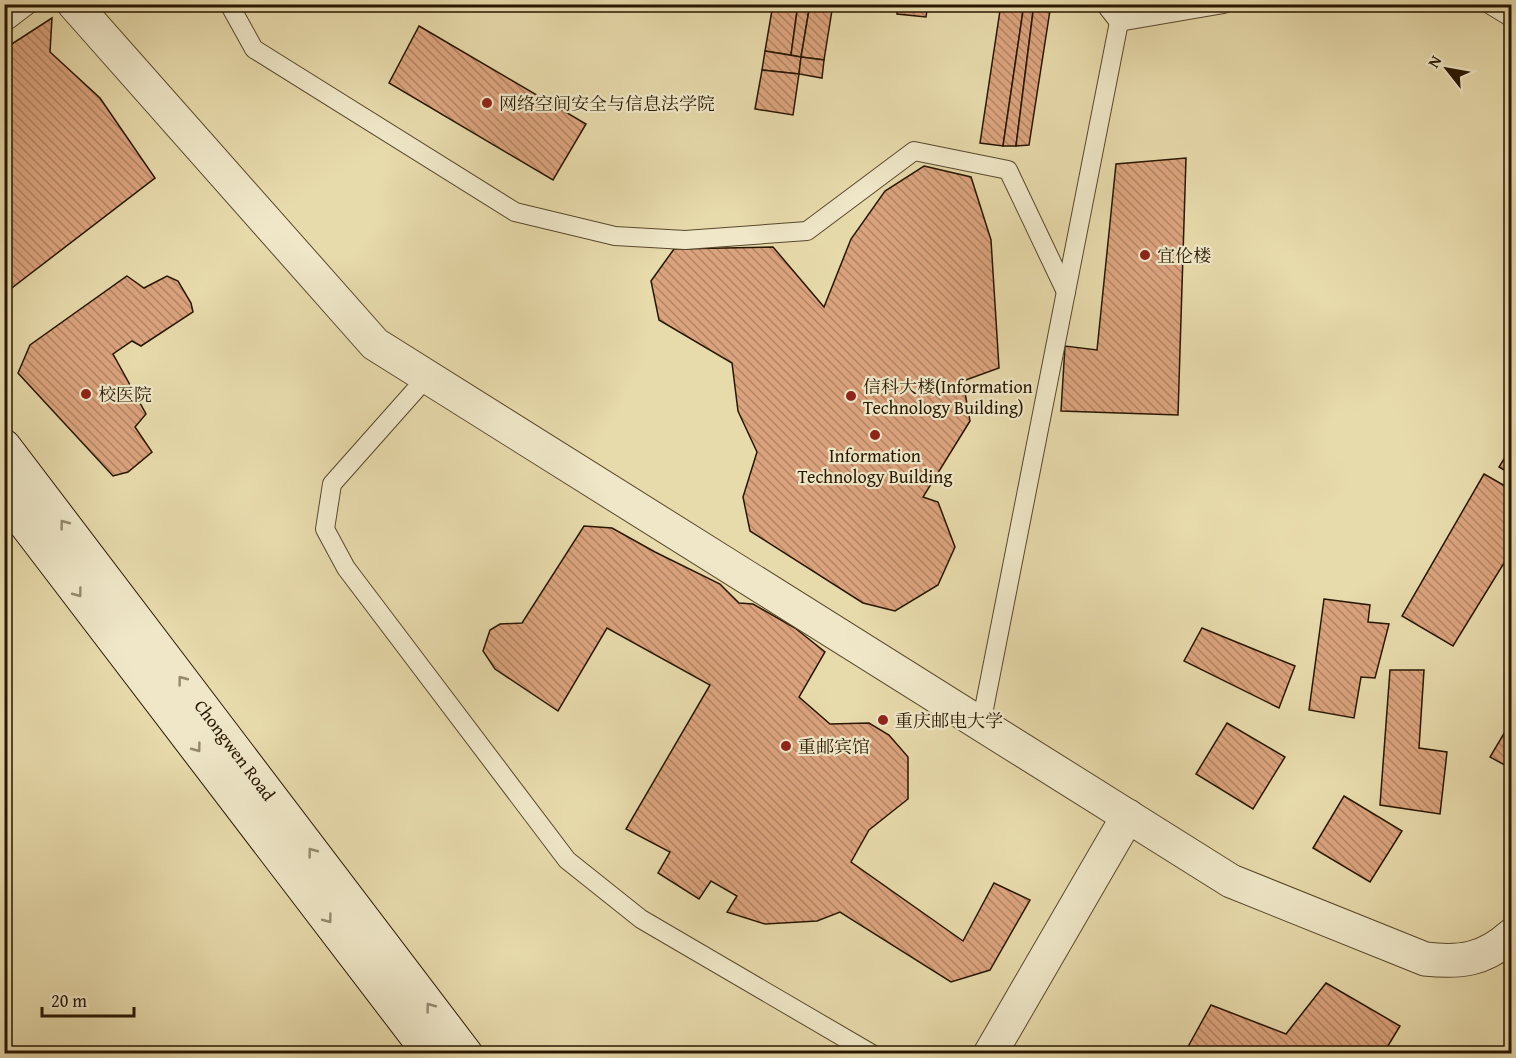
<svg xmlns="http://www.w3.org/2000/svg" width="1516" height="1058" font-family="'Gentium Book Plus','Noto Serif SC',serif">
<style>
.building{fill:url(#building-back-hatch);stroke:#281700;stroke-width:1.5}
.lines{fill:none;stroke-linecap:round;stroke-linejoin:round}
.lane-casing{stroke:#58482b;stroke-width:20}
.street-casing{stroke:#58482b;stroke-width:35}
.secondary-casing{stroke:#281700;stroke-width:35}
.lane{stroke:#efe7c8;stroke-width:18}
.street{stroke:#efe7c8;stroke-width:33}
.secondary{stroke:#efe7c8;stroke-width:33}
.oneway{stroke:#95896e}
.poi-dot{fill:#8f2418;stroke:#efe7c8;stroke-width:2}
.labels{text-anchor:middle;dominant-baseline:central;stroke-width:4.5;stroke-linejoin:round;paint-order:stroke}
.poi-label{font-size:18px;fill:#281700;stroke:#efe7c8;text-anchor:start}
.street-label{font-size:18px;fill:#281700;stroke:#efe7c8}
</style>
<defs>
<pattern id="building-back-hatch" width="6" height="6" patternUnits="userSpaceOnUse" patternTransform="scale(1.5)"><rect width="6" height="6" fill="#dba37d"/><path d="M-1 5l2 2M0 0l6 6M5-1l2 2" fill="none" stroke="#b28464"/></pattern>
</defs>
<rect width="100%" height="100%" fill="#e7daab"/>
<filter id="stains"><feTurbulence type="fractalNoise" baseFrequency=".00333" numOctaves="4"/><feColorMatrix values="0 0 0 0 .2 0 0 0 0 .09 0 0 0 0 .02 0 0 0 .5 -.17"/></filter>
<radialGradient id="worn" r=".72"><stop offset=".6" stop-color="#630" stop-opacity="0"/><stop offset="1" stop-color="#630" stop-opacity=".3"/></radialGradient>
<g class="building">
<path d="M 773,4 L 798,4 L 791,55 L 765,51 Z"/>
<path d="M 798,4 L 810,4 L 801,57 L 791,55 Z"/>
<path d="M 810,4 L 833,4 L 824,60 L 801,57 Z"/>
<path d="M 898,4 L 928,4 L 926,17 L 897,14 Z"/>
<path d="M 1001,4 L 1024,4 L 1003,146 L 980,143 Z"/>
<path d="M 1024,4 L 1034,4 L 1016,146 L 1003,146 Z"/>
<path d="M 1034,4 L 1051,4 L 1029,145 L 1016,146 Z"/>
<path d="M 52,18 L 50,52 L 100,98 L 155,178 L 4,294 L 4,49 Z"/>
<path d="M 419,26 L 586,124 L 553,180 L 389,83 Z"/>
<path d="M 765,51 L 801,57 L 799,74 L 762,70 Z"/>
<path d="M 801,57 L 824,60 L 822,78 L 799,74 Z"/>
<path d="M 762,70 L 799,74 L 793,115 L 755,109 Z"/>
<path d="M 1186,158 L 1178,415 L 1061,411 L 1065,346 L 1097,350 L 1116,164 Z"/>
<path d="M 924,166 L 971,177 L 991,240 L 999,368 L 963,381 L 970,421 L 923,497 L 938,502 L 955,547 L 938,585 L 895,611 L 863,603 L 750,531 L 743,497 L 757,452 L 738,411 L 732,363 L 659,320 L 651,281 L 674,249 L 773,247 L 824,307 L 851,239 L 885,191 Z"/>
<path d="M 127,276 L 144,288 L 167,276 L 178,281 L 191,303 L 193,312 L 141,346 L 132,341 L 113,354 L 146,414 L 135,427 L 152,452 L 128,472 L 113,476 L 18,373 L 30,345 Z"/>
<path d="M 1512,446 L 1512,475 L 1499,467 Z"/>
<path d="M 1484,474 L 1512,490 L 1512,550 L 1453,646 L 1402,616 Z"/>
<path d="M 584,526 L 612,528 L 655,552 L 720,584 L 739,603 L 753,604 L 795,628 L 825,652 L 799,697 L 830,724 L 869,723 L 889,735 L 908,757 L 908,799 L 869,830 L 851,862 L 963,941 L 994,883 L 1030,900 L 990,970 L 951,982 L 840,912 L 817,921 L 765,924 L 727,912 L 737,896 L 711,881 L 699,899 L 658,873 L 670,852 L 626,829 L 710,685 L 607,628 L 558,711 L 495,669 L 483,651 L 490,630 L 500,624 L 522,623 Z"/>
<path d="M 1324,599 L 1370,605 L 1368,622 L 1389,624 L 1375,678 L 1361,677 L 1354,718 L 1309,710 Z"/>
<path d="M 1202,628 L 1295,666 L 1279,708 L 1184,661 Z"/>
<path d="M 1390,670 L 1424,670 L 1419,748 L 1447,752 L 1440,814 L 1380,805 Z"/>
<path d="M 1512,720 L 1512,769 L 1490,757 Z"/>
<path d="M 1227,723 L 1285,757 L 1253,809 L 1196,774 Z"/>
<path d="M 1344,796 L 1402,831 L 1370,882 L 1313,848 Z"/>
<path d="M 1326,983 L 1400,1026 L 1383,1054 L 1184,1054 L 1211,1005 L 1286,1034 Z"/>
</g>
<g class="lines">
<g class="lane-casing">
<g id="lane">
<path d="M 229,4 L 254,49 L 515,212 L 615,236 L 685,240 L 807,231 L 914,151 L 1008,170 L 1066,292"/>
<path d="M 1105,4 L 1119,22"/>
<path d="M 1489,4 L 1512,18"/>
<path d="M 1119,22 L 1224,4"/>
<path d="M 4,23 L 29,4"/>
<path d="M 427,377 L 332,484 L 325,529 L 346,568 L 567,860 L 641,919 L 872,1054"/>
<path d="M 981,724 L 1119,22"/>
</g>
</g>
<g class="street-casing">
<g id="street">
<path d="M 74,4 L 375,344 L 1231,881 L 1425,959 C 1461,963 1484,960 1512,935"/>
<path d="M 990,1054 L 1128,816"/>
</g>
</g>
<g class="secondary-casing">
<g id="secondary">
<path d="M 4,446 L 466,1054"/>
<path d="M 4,496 L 430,1054"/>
</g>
</g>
<use href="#lane" class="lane"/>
<use href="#street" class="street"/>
<use href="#secondary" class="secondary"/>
</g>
<defs><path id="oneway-chevron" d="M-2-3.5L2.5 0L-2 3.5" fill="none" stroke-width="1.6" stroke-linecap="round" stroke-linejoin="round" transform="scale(1.5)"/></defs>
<g class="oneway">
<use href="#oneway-chevron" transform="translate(64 524) rotate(-127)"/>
<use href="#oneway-chevron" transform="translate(78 593) rotate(53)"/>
<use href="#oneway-chevron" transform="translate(182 680) rotate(-127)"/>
<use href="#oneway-chevron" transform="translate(197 748) rotate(53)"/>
<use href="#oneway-chevron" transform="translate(312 852) rotate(-127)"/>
<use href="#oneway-chevron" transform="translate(328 919) rotate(53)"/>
<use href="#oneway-chevron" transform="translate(430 1007) rotate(-127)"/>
</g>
<g class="poi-dot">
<circle cx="487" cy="103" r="6"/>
<circle cx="1145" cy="255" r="6"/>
<circle cx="86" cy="394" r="6"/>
<circle cx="851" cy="396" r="6"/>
<circle cx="875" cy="435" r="6"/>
<circle cx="883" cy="720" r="6"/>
<circle cx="786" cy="746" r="6"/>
</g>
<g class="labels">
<g class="poi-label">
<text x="499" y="103">网络空间安全与信息法学院</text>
<text x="1157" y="255">宜伦楼</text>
<text x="863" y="386">信科大楼(Information<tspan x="863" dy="21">Technology Building)</tspan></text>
<text x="98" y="394">校医院</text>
<text x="875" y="455" text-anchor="middle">Information<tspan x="875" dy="21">Technology Building</tspan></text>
<text x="895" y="720">重庆邮电大学</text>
<text x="798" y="746">重邮宾馆</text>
</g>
<g class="street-label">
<text transform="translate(235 750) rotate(53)">Chongwen Road</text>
</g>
</g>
<rect width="1516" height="1058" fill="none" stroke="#e7daab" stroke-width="24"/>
<rect x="6" y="6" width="1504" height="1046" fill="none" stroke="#281700" stroke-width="3"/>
<rect x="12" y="12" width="1492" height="1034" fill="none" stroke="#281700" stroke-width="1.5"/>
<g transform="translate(1447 69) rotate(301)" stroke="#efe7c8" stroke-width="4.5" paint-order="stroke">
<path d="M0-4.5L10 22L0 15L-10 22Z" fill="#281700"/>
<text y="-9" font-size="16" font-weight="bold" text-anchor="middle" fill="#281700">N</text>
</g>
<path d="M42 1007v9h92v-9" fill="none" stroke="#281700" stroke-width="3"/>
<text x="51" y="1007" font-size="18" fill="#281700" stroke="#efe7c8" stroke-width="4.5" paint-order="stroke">20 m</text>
<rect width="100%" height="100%" filter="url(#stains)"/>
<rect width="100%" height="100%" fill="url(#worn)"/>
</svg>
